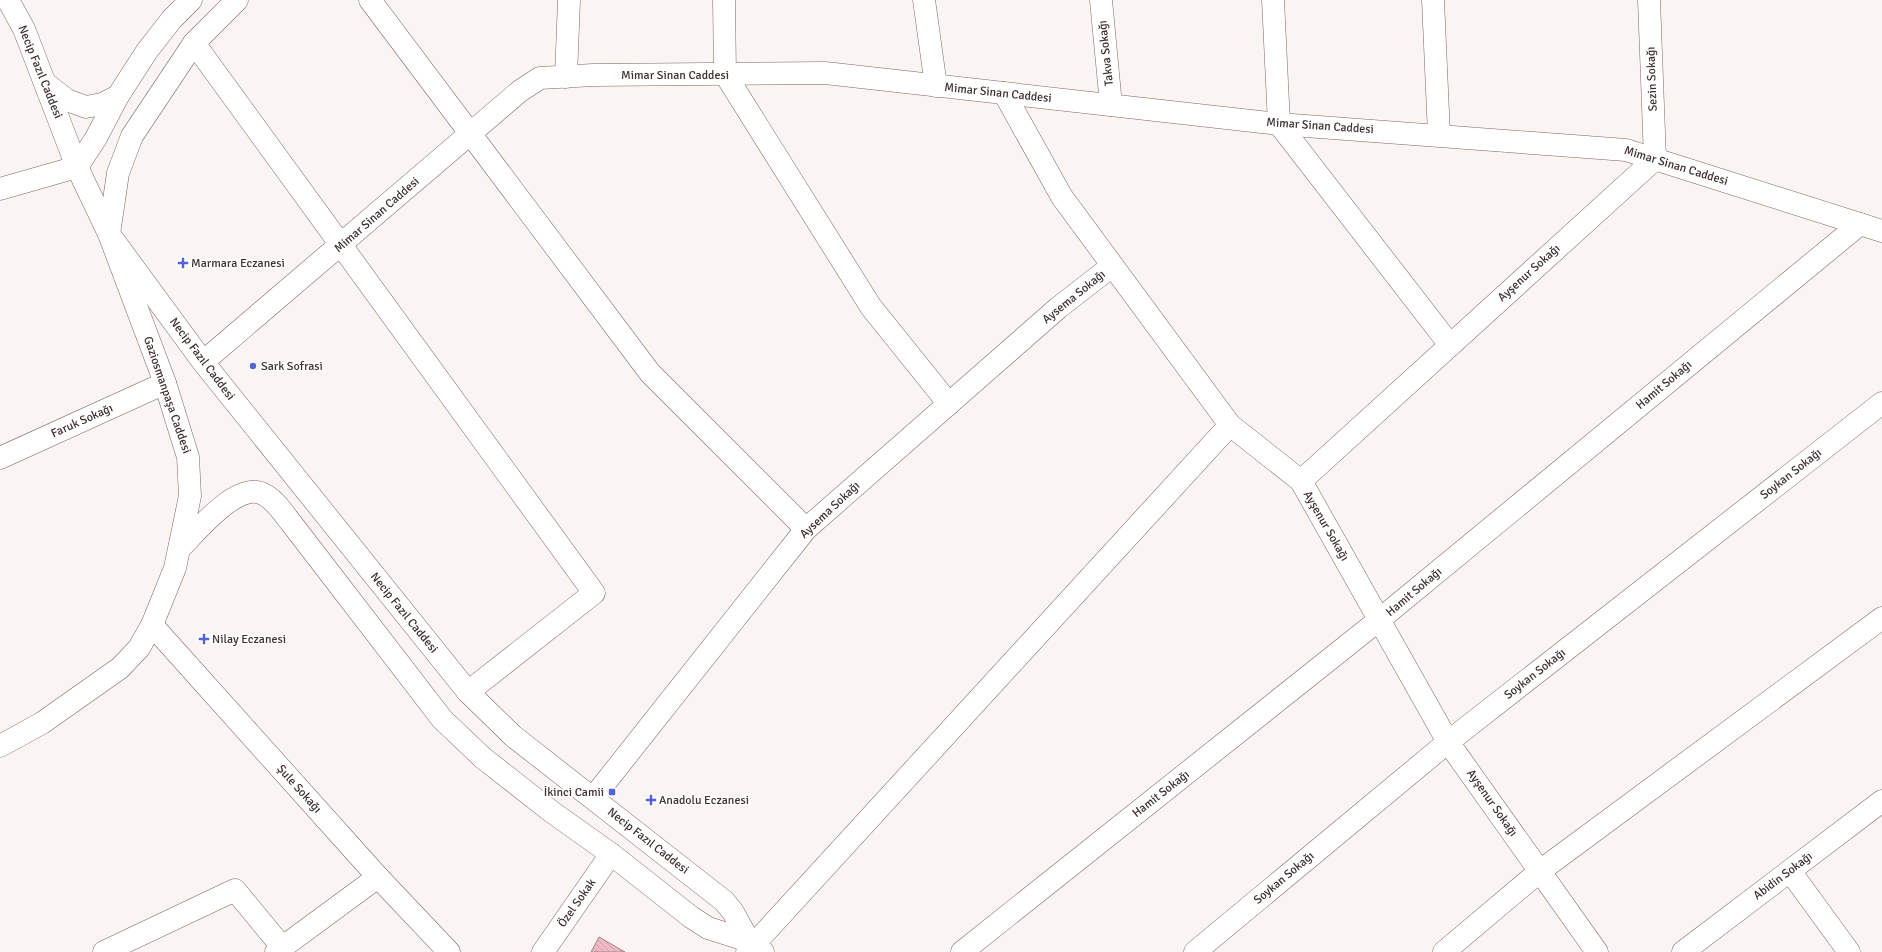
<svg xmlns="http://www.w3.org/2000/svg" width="1882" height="952" font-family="Signika,sans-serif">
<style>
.building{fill:url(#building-back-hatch);stroke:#a18589}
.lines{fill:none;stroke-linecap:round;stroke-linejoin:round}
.street-casing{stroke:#7f6460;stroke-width:23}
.secondary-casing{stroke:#7f6460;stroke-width:23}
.primary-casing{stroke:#7f6460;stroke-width:23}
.street{stroke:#fff;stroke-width:22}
.secondary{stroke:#fff;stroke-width:22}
.primary{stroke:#fff;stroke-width:22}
.poi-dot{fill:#5463d9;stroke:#fff;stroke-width:1.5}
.labels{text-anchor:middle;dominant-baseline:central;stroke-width:3.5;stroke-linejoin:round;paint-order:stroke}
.street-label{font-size:12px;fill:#3c302e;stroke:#fff}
.poi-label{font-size:12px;fill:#3c302e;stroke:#fff;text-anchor:start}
</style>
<defs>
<pattern id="building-back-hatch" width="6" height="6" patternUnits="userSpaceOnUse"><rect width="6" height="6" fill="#f0bac4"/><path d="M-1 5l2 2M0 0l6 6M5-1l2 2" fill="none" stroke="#cfa0a9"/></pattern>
</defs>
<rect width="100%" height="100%" fill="#faf4f3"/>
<path class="building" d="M 599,937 L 625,952 L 591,952 Z"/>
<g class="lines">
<g class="street-casing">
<g id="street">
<path d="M 370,0 L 650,373 L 806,529"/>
<path d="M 724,0 L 725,74 L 871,307 L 949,404"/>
<path d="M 924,0 L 936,86"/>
<path d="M 1101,0 L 1111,105"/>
<path d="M 1273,0 L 1279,124 L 1450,345"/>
<path d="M 1433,0 L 1439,135"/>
<path d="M 194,43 L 594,593 L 468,692"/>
<path d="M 566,77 L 569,0"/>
<path d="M 1004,93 L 1062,197 L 1230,425 L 1301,481"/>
<path d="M 0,189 L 77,167"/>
<path d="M 203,362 L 520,91 L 540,78 L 593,75 L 825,73 L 1279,124 L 1626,150 L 1882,231"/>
<path d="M 0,458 L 165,383"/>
<path d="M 152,625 L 378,877 L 449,952"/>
<path d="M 593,798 L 806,529 L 1058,308 L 1112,266"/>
<path d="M 1790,871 L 1849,952"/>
<path d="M 104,952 L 235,890 L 282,947"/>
<path d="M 276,952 L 378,877"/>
<path d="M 543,952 L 611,854"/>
<path d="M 747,952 L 1230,425"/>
<path d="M 962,952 L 1379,620 L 1860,224"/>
<path d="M 1195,952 L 1448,742 L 1882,403"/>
<path d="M 1444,952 L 1540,871 L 1882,618"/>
<path d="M 1597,952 L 1448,742 L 1301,481 L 1655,159 L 1649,0"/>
<path d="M 1683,952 L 1882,801"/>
</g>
</g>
<g class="secondary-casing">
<g id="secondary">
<path d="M 237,0 L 194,43 L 132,136 L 118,173 L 109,234 L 203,362 L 468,692 L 513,736 L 724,901 L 733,912 L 749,941"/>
<path d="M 45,83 L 67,100 L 86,107 L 102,104 L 118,96 L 147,51 L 172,19 L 191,0"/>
<path d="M 77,167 L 96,138 L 118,96"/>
<path d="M 180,548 C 197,531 235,484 261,493 C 274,498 284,514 292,524 L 442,719 L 483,758 L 552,812 L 611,854 L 691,917 L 708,928 L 749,941 L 763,952"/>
</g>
</g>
<g class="primary-casing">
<path id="primary" d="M 0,746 L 42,723 L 120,668 L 139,648 L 152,625 L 175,568 L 190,496 L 188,457 L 165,383 L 109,234 L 77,167 L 24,29 L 8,0"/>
</g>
<use href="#street" class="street"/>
<use href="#secondary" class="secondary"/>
<use href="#primary" class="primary"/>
</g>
<g class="poi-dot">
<path d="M181 257h4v4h4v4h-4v4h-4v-4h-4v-4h4z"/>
<circle cx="253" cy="366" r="4"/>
<path d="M202 633h4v4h4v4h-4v4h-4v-4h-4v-4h4z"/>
<rect x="608" y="788" width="8" height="8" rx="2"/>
<path d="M649 794h4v4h4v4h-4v4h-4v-4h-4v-4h4z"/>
</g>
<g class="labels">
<g class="street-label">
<text transform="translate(1106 53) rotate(-96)">Takva Sokağı</text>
<text transform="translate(40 72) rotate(68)">Necip Fazıl Caddesi</text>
<text x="675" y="75">Mimar Sinan Caddesi</text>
<text transform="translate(1652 79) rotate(-92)">Sezin Sokağı</text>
<text transform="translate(998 93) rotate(6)">Mimar Sinan Caddesi</text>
<text transform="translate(1320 126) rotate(4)">Mimar Sinan Caddesi</text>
<text transform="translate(1676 166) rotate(17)">Mimar Sinan Caddesi</text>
<text transform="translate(377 215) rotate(-41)">Mimar Sinan Caddesi</text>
<text transform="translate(1529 273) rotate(-42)">Ayşenur Sokağı</text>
<text transform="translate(1074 297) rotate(-39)">Aysema Sokağı</text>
<text transform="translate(202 359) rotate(53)">Necip Fazıl Caddesi</text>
<text transform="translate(1664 385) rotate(-40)">Hamit Sokağı</text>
<text transform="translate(167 395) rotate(71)">Gaziosmanpaşa Caddesi</text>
<text transform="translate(82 421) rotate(-24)">Faruk Sokağı</text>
<text transform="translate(1791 474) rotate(-38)">Soykan Sokağı</text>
<text transform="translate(830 510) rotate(-43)">Aysema Sokağı</text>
<text transform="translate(1326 526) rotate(60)">Ayşenur Sokağı</text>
<text transform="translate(1414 592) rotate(-40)">Hamit Sokağı</text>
<text transform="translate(404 613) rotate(51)">Necip Fazıl Caddesi</text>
<text transform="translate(1535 674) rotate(-38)">Soykan Sokağı</text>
<text transform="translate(299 789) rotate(48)">Şule Sokağı</text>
<text transform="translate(1161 794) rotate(-38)">Hamit Sokağı</text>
<text transform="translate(1492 803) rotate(55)">Ayşenur Sokağı</text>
<text transform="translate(648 841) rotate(38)">Necip Fazıl Caddesi</text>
<text transform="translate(1783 876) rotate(-37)">Abidin Sokağı</text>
<text transform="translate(1284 878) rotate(-40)">Soykan Sokağı</text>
<text transform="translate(577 903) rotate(-55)">Özel Sokak</text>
</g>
<g class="poi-label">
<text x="191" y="263">Marmara Eczanesi</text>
<text x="261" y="366">Sark Sofrasi</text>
<text x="212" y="639">Nilay Eczanesi</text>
<text x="604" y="792" text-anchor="end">İkinci Camii</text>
<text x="659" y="800">Anadolu Eczanesi</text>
</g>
</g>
</svg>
